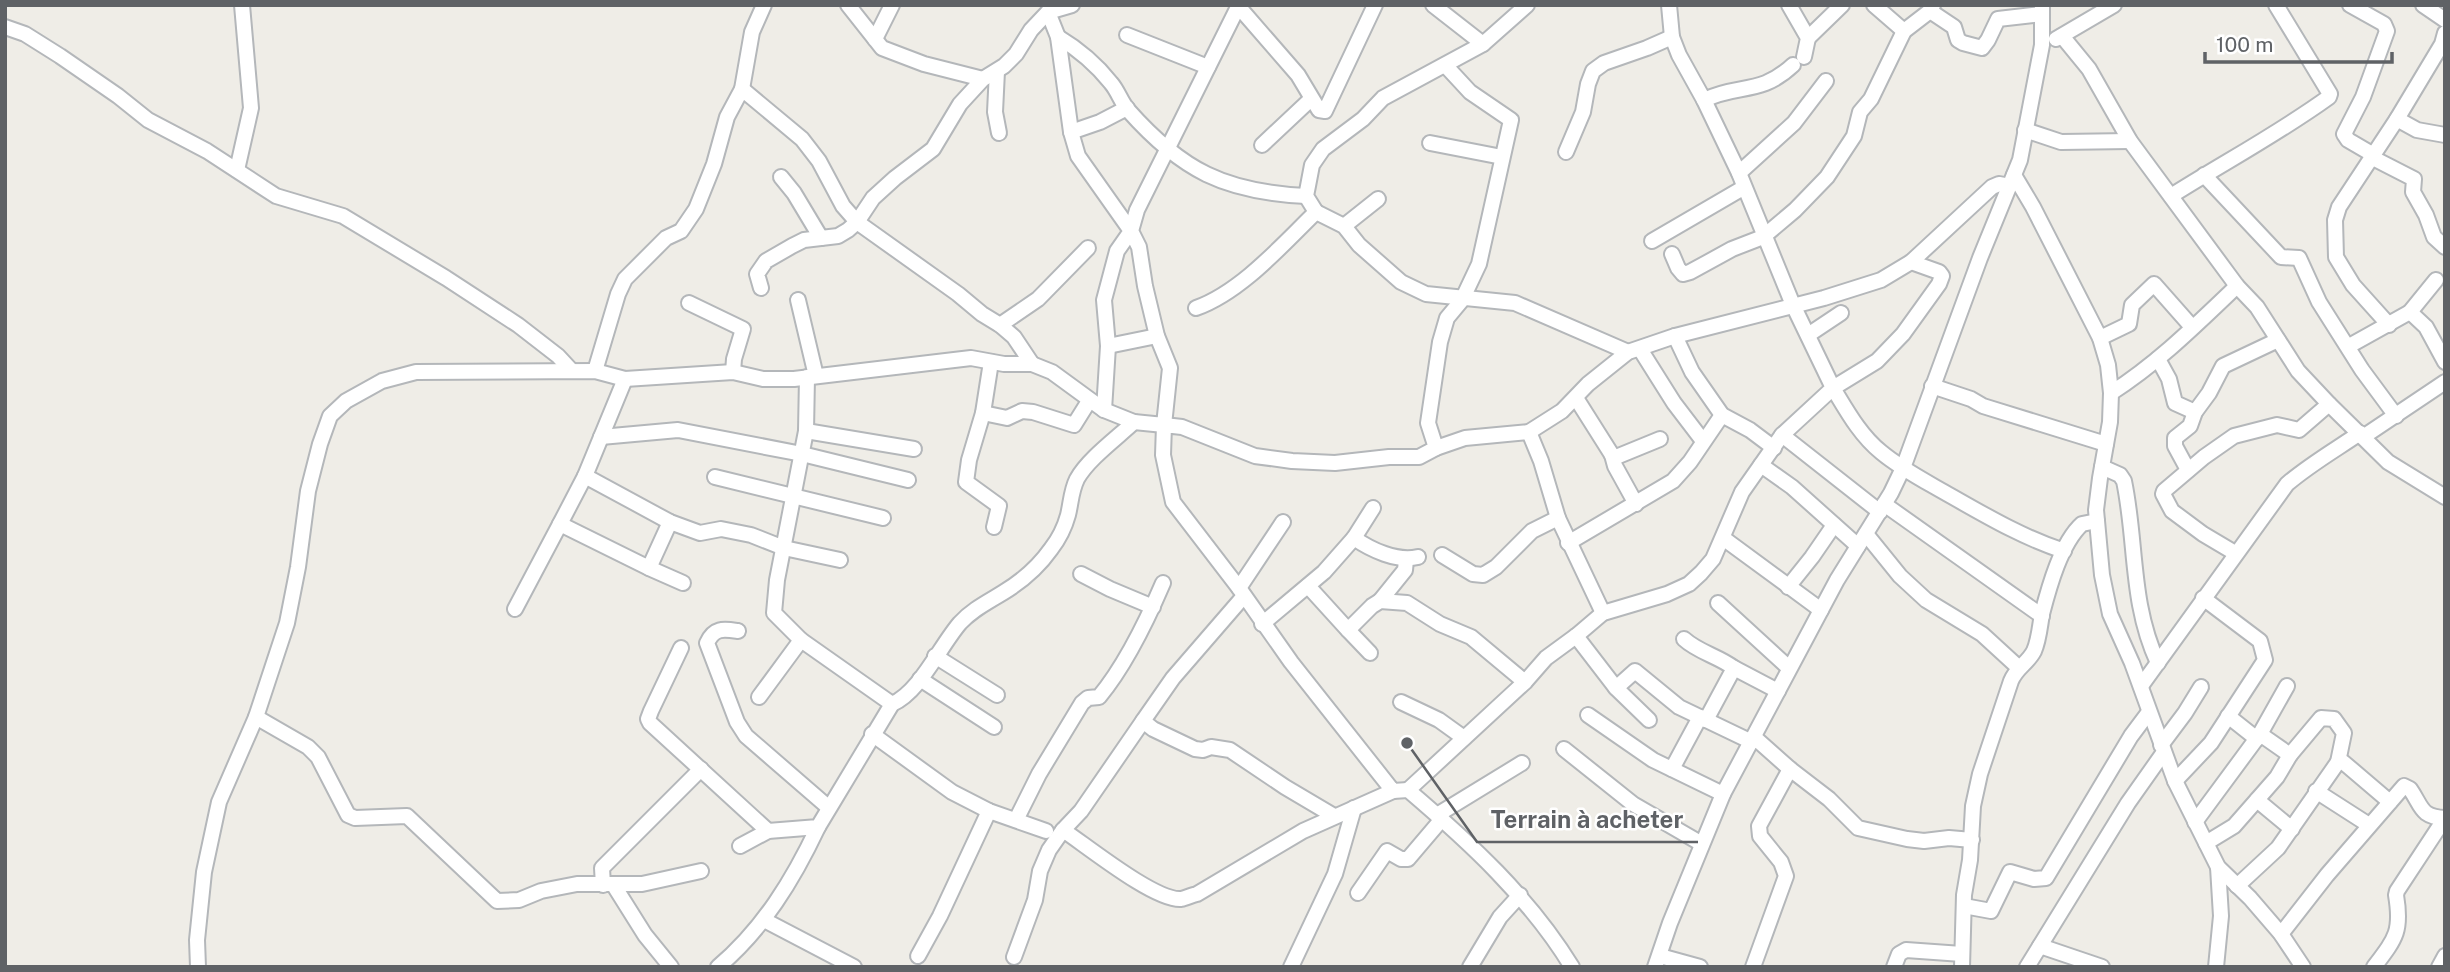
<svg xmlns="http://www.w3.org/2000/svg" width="2450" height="972" font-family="'Public Sans',sans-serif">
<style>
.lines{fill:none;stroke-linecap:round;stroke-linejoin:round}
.minor-casing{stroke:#b4b7ba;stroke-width:18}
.minor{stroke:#fff;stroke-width:14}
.leader{fill:none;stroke:#5f6266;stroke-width:2.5}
.callout-dot{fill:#5f6266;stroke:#fff;stroke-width:2.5}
.callout-label{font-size:24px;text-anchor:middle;font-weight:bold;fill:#5f6266;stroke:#fff;stroke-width:5;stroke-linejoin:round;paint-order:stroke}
</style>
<rect width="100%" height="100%" fill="#efede7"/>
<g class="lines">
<g class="minor-casing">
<g id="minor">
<path d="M 848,5 L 882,48 L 924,64 L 983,79"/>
<path d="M 1072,5 L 1048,12 L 1058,37 L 1071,132 L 1078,156 L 1131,231 L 1117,251 L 1104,300 L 1108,346 L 1104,410"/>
<path d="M 1433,5 L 1483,44"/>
<path d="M 1669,5 L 1672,37 L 1679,55 L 1704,100 L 1739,173 L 1793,305 L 1833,388 L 1782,435 L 1880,512"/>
<path d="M 1789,5 L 1808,38 L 1804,57"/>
<path d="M 1874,5 L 1904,31"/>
<path d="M 2350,5 L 2384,24 L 2387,31 L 2363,97 L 2344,134 L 2348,140 L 2372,154"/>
<path d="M 2423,5 L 2445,20"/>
<path d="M 1238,6 L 1298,75 L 1319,110 L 1325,111 L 1375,5"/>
<path d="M 1930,11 L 1954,27 L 1958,40 L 1963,43 L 1982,48 L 1988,40 L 1998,19 L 2042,14"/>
<path d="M 5,27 L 25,34 L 60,56 L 118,96 L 148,120 L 207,151 L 276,196 L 343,216 L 446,278 L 518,325 L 558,356 L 571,370"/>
<path d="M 1127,35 L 1208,67"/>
<path d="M 2062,36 L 2089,69 L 2130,141 L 2237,286 L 2257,307 L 2298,371 L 2329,404 L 2388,462 L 2445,497"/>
<path d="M 1058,37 C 1078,49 1096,64 1111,83 C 1118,91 1121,102 1128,110 C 1182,171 1225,192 1306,196"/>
<path d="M 1808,38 L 1842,5"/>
<path d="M 875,39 L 892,5"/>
<path d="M 2056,39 L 2114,5"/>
<path d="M 1445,65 L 1470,92 L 1511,120 L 1479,264 L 1462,300 L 1447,318 L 1440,342 L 1428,423 L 1436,448 L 1419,457 L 1389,457 L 1335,463 L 1292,461 L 1255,456 L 1182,427 L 1164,425 L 1163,455 L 1173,502 L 1239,588 L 1291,662 L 1393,791 L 1408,790 C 1469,842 1530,898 1572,967"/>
<path d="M 997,71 L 995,112 L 999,133"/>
<path d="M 742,89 L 802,139 L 819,161 L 843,206 L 857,222 L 958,294 L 982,314 L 1000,325 L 1014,337 L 1032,364"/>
<path d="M 1704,100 C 1738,83 1760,96 1793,65"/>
<path d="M 2397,119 L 2417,130 L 2445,135"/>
<path d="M 2025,130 L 2061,142 L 2130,141"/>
<path d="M 1071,132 L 1100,122 L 1127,108"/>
<path d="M 1430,143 L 1502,157"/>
<path d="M 1262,145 L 1311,99"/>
<path d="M 1566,152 L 1583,112 L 1588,84 L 1593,71 L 1604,63 L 1647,48 L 1672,37"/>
<path d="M 2371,157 L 2414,179 L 2413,192 L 2426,215 L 2434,237 L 2445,247"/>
<path d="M 237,170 L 251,108 L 242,5"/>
<path d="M 1739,173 L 1794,123 L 1826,81"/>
<path d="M 2014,175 L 2033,207 L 2100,338 L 2108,365 L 2111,393 L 2110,422 L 2100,478 L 2096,510 L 2102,575 L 2110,614 L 2132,663 L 2175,781 L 2218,867 L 2250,898 L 2281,934 L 2303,967"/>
<path d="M 2204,175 L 2281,257 L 2299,258 L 2319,302 L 2362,370 L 2396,416"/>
<path d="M 781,177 L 794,193 L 821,238"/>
<path d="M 2171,196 C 2223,163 2278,134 2329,97 L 2330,94 L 2276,5"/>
<path d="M 1316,212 L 1344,226 L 1359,245 L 1401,282 L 1426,294 L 1515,303 L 1628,352"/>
<path d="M 1344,226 L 1378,199"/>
<path d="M 1652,241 L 1743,188"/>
<path d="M 1672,254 L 1678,268 L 1683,274 L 1690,272 L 1732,249 L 1763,237 L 1795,210 L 1827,177 L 1854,136 L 1860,112 L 1871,99 L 1904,31 L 1930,11 L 1933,5"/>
<path d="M 1911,262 L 1939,272 L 1942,276 L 1939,284 L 1903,334 L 1877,361 L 1833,388 C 1847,411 1860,435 1881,452 C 1900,468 1923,480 1944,492 C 1983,514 2021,537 2064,551"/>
<path d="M 761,288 L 757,274 L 766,261 L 792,246 L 804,240 L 838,236 L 848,230 L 857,222 L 873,198 L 895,178 L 933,149 L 960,104 L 983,79 L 1004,66 L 1016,54 L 1031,30 L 1048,12"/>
<path d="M 798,300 L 816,376"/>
<path d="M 689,303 L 743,329 L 734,359 L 733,372"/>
<path d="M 1196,308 C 1241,292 1282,245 1316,212 L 1306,196 L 1308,186 L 1312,165 L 1323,149 L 1363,119 L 1383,98 L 1483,44 L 1527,5"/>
<path d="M 2410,312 L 2426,327 L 2445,362"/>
<path d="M 1000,325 L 1038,299 L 1088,248"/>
<path d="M 2389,325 L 2353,285 L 2336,257 L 2335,220 L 2339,207 L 2397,119 L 2442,44 L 2445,33"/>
<path d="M 1808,335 L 1841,313"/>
<path d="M 1675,336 L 1692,372 L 1722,415 L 1750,430 L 1774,448"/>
<path d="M 2100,338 L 2129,324 L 2132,305 L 2154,284 L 2192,327"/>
<path d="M 1108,346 L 1157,336"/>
<path d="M 2349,346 L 2410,312 L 2436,280"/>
<path d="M 1640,349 L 1674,403 L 1703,441"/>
<path d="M 2158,359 L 2169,379 L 2175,403 L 2195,412"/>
<path d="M 991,362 L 983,413 L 969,460 L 966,482 L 999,506 L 994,527"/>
<path d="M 595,371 L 618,294 L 625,279 L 666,238 L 681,231 L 696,209 L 714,164 L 727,117 L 742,89 L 752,32 L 764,5"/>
<path d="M 807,377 L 806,431 L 777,580 L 774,613 L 801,640 L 892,704"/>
<path d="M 625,379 L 585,476 L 670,522 L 700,533 L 721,529 L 751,535 L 784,548 L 840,560"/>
<path d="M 1932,386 L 1971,399 L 1983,406 L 2106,444"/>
<path d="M 2111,393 C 2158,363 2197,324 2237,286"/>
<path d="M 1576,398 L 1612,455 L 1616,457 L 1660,439"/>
<path d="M 983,413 L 1007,418 L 1022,411 L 1033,412 L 1074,425 L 1089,401"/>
<path d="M 806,431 L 914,449"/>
<path d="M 1529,432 L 1541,461 L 1558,518 L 1603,613"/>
<path d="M 601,437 L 678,430 L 802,454 L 908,480"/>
<path d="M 2363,437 L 2445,382"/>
<path d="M 1436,448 L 1465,438 L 1529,432 L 1562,411 L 1588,384 L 1628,352 L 1675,336 L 1824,298 L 1881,280 L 1911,262 L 1992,187 L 1999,184 L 2010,186"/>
<path d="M 1612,455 L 1615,466 L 1636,504"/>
<path d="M 1761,465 L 1792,487 L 1858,546"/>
<path d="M 2102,467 L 2120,475 L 2124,481 C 2137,543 2130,603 2158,663"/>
<path d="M 2188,470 L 2175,446 L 2175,438 L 2190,426 L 2195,412 L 2209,393 L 2223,366 L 2278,340"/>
<path d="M 585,476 L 560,524 L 649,568 L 670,522"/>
<path d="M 715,477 L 883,518"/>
<path d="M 1884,504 L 2042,616"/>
<path d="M 1866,534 L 1900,576 L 1926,600 L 1982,634 L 2018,667"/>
<path d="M 1354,538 L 1373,508"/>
<path d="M 1723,538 L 1821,610"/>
<path d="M 1568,543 L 1673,481 L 1690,462 L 1722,415"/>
<path d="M 2235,553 L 2203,534 L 2172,511 L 2163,494 L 2164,491 L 2204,457 L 2234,436 L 2277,425 L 2299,430 L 2329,404"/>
<path d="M 1442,555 L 1473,574 L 1483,575 L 1496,567 L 1532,531 L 1558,518"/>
<path d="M 649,568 L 683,583"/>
<path d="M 1081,574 L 1110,589 L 1153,607"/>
<path d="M 1308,586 L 1348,630 L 1372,606 L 1380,601 L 1407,603 L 1440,624 L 1471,637 L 1525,682"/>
<path d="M 1788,587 L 1812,557 L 1834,525"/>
<path d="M 1239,588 L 1283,522"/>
<path d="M 1380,601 L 1405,570 L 1406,560"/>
<path d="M 1718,603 L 1789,668"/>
<path d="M 515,609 L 560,524"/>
<path d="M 1262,624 L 1324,572 L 1354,538 C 1371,550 1397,562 1418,557"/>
<path d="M 1348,630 L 1370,653"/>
<path d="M 738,631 C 724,629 714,627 707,643 L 737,722 L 746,736 L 828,807"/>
<path d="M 1576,636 L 1616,688 L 1635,671 L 1679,707 L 1752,742"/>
<path d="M 1684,639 C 1698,652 1718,656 1734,668"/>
<path d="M 681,648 L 651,711 L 648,719 L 650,723 L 768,831"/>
<path d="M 935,656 L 997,695"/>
<path d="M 920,679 L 994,727"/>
<path d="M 2141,686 L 2287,484 C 2309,465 2335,450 2360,433"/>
<path d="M 1616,688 L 1649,720"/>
<path d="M 759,697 L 801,640"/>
<path d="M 1401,702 L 1439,720 L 1464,738"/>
<path d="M 1588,715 L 1653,760 L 1723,794"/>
<path d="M 2228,716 L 2257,739"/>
<path d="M 256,717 L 308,747 L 318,757 L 348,815 L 355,818 L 407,816 L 497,901 L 519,900 L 541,891 L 577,884 L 642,884 L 701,871"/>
<path d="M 1706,720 L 1734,668 L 1778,691"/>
<path d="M 1143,721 L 1173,678 L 1244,596"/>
<path d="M 872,734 L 952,792 L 989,811 L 1046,831"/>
<path d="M 2260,734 L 2290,755"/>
<path d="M 1754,737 L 1790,769 L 1829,799 L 1858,828 L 1907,839 L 1924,841 L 1949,838 L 1972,840"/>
<path d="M 2161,745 L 2185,713 L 2201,687"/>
<path d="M 1564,749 L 1633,804 L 1702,844"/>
<path d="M 1672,769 L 1700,717"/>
<path d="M 2175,781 L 2211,743 L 2265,660 L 2260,641 L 2203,598"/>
<path d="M 1408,790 L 1525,682 L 1546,658 L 1576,636 L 1603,613 L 1667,594 L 1689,584 L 1701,573 L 1713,559 L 1742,492 L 1782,435"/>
<path d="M 2316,791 L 2369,825"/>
<path d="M 2257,800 L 2292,829"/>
<path d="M 1437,815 L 1522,763"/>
<path d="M 1016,820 L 1039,774 L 1082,703 L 1088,698 L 1099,697 C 1124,667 1148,618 1163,583"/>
<path d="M 2195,822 L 2260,734 L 2287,686"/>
<path d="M 1063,830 C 1087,846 1155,901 1181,899 C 1186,898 1192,895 1197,894 L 1303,831 L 1393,791"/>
<path d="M 2206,843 L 2234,826 L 2277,777 L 2290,755 L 2321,718 L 2334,719 L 2344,733 L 2338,762"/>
<path d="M 740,846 L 768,831 L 818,827 L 892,704 C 920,692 940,646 960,623 C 973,609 988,602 1004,592 C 1022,581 1039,566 1051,549 C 1058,540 1065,526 1068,515 C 1071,503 1071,491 1077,479 C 1088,459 1117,438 1134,422"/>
<path d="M 613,884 L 645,935 L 671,967"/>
<path d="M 603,885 L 602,868 L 701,769"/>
<path d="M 2237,886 L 2278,848 L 2338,762 L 2343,762 L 2390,802"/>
<path d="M 1358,893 L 1387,851 L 1401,859 L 1408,859 L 1442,819"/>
<path d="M 1964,906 L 1991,911 L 2010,872 L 2034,879 L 2046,878 L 2131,736 L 2149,712"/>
<path d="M 764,920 L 854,967"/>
<path d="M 2281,934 L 2327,875 L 2404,786 L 2410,789 C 2422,806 2420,817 2445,818"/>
<path d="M 2040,946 L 2102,967"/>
<path d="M 918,956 L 940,916 L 989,811"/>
<path d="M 1660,956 L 1700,967"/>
<path d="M 1014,957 L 1035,900 L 1040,871 L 1049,850 L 1063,830 L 1081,811 L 1143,721 L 1153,729 L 1195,749 L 1203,750 L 1211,747 L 1230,750 L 1285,787 L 1334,816"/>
<path d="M 198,967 L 197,940 L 204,872 L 219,802 L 256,717 L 287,623 L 298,567 L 308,491 L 320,444 L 330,416 L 346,401 L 382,381 L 416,372 L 595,371 L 625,379 L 733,372 L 763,379 L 794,379 L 971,358 L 1004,364 L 1032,364 L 1052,372 L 1104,410 L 1134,422 L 1164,425 L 1170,368 L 1157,336 L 1145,286 L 1139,247 L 1131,231 L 1137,210 L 1239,5"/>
<path d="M 718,967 C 763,929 793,880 818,827"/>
<path d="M 1291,967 L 1335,874 L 1354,808"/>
<path d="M 1470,967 L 1500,917 L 1520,895"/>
<path d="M 1655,967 L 1670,923 L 1723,794 L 1837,580 L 1891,493 L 1903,468 L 1980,258 L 2020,160 L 2042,45 L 2042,5"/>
<path d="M 1753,967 L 1786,876 L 1781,862 L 1760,836 L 1759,826 L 1790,769"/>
<path d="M 1894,967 L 1899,954 L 1906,950 L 1962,954"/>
<path d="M 1962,967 L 1964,895 L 1970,860 L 1973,806 L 1980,774 L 2011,681 C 2016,668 2028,663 2034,651 C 2039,640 2040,625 2042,614 C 2049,587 2061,543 2082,524 L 2097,521"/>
<path d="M 2027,967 L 2128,803 L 2164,752"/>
<path d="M 2216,967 L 2221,916 L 2218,867"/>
<path d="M 2374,967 C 2396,938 2402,931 2396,895 L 2397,891 L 2445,818"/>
<path d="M 2439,967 L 2445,956"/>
</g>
</g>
<use href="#minor" class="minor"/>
</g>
<path class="leader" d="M1407 743L1477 842H1698"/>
<circle class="callout-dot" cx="1407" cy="743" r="7"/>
<g class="callout-label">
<text x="1587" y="828">Terrain à acheter</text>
</g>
<rect width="2450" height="972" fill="none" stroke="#5f6266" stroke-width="14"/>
<path d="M2205 52v10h187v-10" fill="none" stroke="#5f6266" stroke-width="3.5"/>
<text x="2216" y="52" font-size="21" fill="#5f6266" stroke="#ffffff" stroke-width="5" paint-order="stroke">100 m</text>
</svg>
